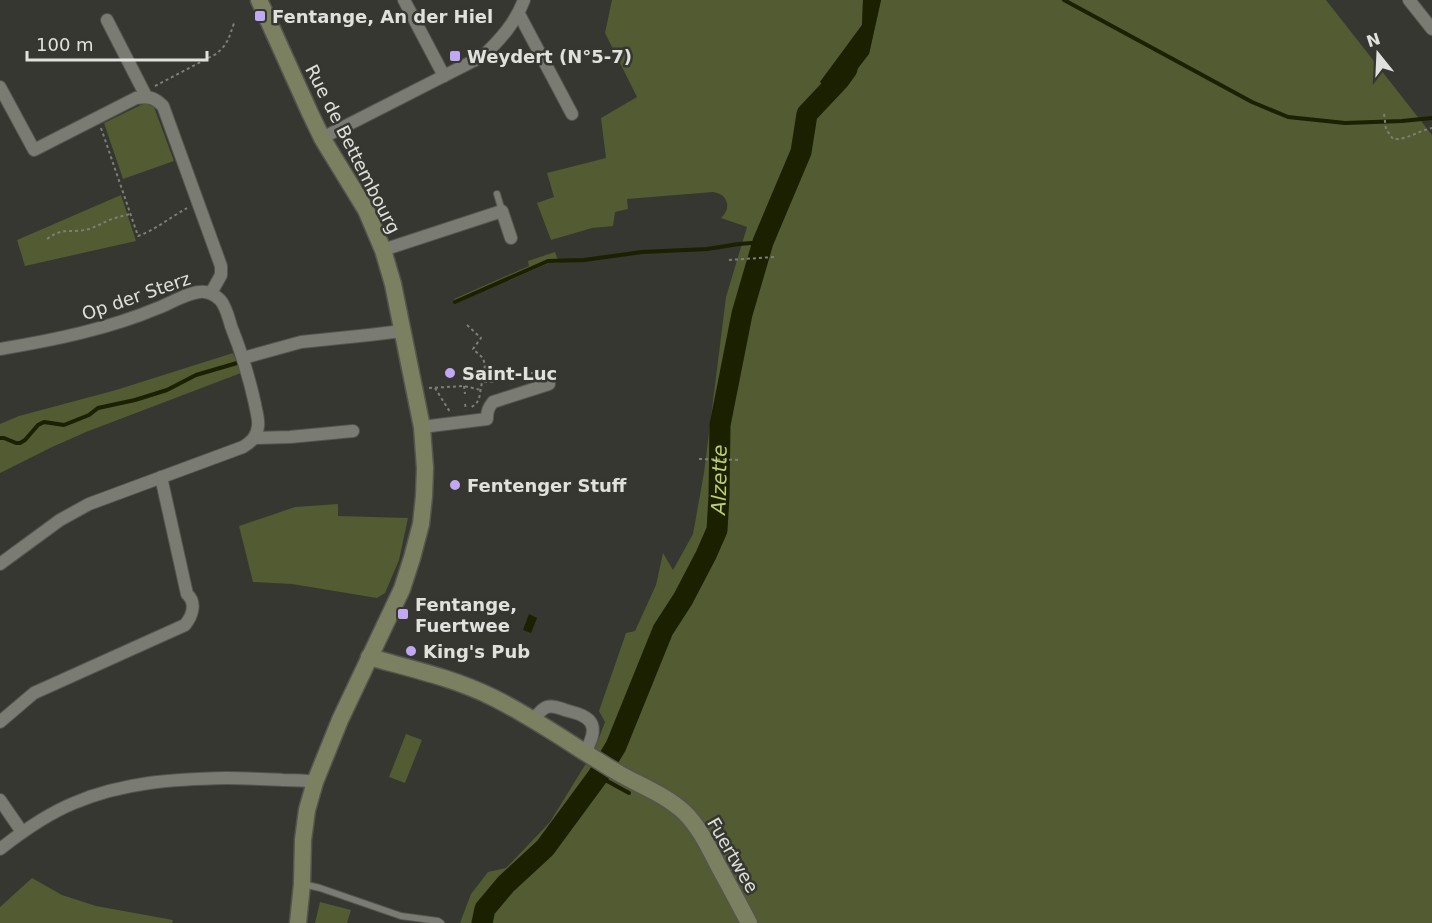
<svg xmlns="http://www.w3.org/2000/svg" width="1432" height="923" font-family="'DejaVu Sans',sans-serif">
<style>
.green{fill:#525b31}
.water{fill:#1a2000}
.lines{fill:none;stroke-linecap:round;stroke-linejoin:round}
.stream{stroke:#1a2000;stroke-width:4}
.river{stroke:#1a2000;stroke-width:21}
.lane-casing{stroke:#54554f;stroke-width:8}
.street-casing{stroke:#54554f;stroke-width:14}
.secondary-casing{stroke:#54554f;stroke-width:19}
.path{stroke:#7d7e78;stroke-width:2;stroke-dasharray:3 3;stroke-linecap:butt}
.lane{stroke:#7a7c74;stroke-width:6}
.street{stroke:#7a7c74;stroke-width:12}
.secondary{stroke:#7b8160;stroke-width:16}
.poi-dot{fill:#c1a8f3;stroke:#353730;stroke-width:2}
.labels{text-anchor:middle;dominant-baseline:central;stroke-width:5;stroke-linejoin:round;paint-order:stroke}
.poi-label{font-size:18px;font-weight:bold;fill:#e0e1dc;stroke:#353730;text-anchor:start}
.street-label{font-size:18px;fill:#e0e1dc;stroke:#353730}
.water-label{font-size:20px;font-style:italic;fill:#bdd16f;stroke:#353730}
</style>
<rect width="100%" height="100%" fill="#353730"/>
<g class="green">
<path d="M 612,0 L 863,0 L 862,25 L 820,82 L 869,54 L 881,0 L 1326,0 L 1432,135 L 1432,923 L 460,923 L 471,894 L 488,872 L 506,868 L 550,822 L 585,765 L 598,755 L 595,748 L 605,722 L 599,711 L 626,633 L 635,631 L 656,585 L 663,553 L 673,570 L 693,534 L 704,473 L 726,297 L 747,227 L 721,218 C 732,208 728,194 713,192 L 627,199 L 628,209 L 615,212 L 613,226 L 592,228 L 551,240 L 537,203 L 554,197 L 547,173 L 606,158 L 601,118 L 637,97 L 605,33 Z"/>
<path d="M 143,104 L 148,104 L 154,107 L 174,161 L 123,179 L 104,123 Z"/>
<path d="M 121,195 L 136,241 L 25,266 L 17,240 Z"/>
<path d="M 555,252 L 559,263 L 549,263 L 455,304 L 454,299 L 529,266 L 528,261 Z"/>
<path d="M 233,353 L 241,373 L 86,432 L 50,448 L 0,473 L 0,424 L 19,416 L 116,390 Z"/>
<path d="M 338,504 L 338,516 L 408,518 L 399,560 L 385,593 L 377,598 L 292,584 L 253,582 L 239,526 L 295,507 Z"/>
<path d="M 406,734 L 422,740 L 405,783 L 389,777 Z"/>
<path d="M 32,878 L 62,895 L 96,906 L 173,920 L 172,923 L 0,923 L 0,907 Z"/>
<path d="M 320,902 L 351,910 L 347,923 L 315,923 Z"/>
</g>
<g class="water">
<path d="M 863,0 L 881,0 L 869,54 L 836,97 L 820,82 L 862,25 Z"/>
<path d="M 529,614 L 537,618 L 531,633 L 523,630 Z"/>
</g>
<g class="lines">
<g class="stream">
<path d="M 1064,0 L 1252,102 L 1288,117 L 1345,123 L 1402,121 L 1432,118"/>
<path d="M 455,302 L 548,261 L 584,260 L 642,252 L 707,249 L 739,244 L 763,242"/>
<path d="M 0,438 L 4,438 L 16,443 L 20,443 L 25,440 L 38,425 L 44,422 L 64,425 L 89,415 L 98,408 L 135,400 L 167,390 L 196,375 L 237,363"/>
<path d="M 598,776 L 629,793"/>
</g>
<path class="river" id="s1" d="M 482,923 L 485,909 L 506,884 L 545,848 L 598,776 L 616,746 L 663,630 L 683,599 L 706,555 L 717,530 L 719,496 L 720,425 L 742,314 L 763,242 L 801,152 L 807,114 L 839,80 L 847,69"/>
<g class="lane-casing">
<g id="lane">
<path d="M 497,194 L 502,211"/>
<path d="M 303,884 L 320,888 L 401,916 L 438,921 L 441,923"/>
</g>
</g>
<g class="street-casing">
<g id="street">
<path d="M 404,0 L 444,76"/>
<path d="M 1409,0 L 1432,29"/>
<path d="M 519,14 L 572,114"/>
<path d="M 107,20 L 146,96"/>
<path d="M 0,87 L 34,150 L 136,98 C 148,96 154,97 163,106 L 221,266 L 221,275 L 211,293"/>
<path d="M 322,138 L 483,56 C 501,39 515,23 524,0"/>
<path d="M 383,250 L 502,211 L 511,238"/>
<path d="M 0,349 C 54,340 108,329 158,308 C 171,303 192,290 205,292 C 212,293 220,298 223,304 C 227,311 229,319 231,326 C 241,351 249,377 255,404 C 256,411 259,419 258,426 C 257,437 251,442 243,447 L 89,504 L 60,520 L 0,564"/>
<path d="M 243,358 L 301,342 L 369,335 L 402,331"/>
<path d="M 422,427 L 487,419 C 487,412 488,408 493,402 L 549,384"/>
<path d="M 255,438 L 290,437 L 353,431"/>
<path d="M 532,720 C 537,716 541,709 547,707 C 553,705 559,708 565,710 C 571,712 578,713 583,716 C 600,724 591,741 585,753"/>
<path d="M 0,722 L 34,693 L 185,625 C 192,616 197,603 187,594 L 161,477"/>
<path d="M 0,800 L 22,832"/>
<path d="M 0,849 C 23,831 47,814 74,803 C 123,782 175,779 227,778 C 246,778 264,779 283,780 C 293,780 304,780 315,782"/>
</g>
</g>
<g class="secondary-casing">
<g id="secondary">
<path d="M 259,0 L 310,113 L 322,138 L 366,210 L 383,250 L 393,284 L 422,427 L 425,468 L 424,496 L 421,524 L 412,558 L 402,589 L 340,720 L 315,782 L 307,810 L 303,840 L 302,884 L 298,923"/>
<path d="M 369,657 C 412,669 454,678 494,698 C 536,719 575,747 615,771 C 638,785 665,794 685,813 C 700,828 709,848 719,867 C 729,885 739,904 749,923"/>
</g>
</g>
<g class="path">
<path d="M 155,86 L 216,54 C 228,44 229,38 234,23"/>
<path d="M 1384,114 L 1386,129 L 1393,139 C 1407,140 1418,131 1432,128"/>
<path d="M 101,128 L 138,236 C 155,230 171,217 187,208"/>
<path d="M 47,239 C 64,226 71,234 89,229 C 95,227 101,224 107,221 C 114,218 122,216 130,214"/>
<path d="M 729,260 L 774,257"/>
<path d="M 467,325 L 481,338 L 473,349 L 483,358 L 485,365 L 479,399 L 476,404 L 470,408"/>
<path d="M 484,382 L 492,382 L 546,370"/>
<path d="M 464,386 L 465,394"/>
<path d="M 429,388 L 464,386 L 481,390"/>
<path d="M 435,388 L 450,412"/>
<path d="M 465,404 L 466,410"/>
<path d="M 699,459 L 741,460"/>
</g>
<use href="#lane" class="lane"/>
<use href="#street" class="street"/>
<use href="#secondary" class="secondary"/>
</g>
<g class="poi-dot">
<rect x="254" y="10" width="12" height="12" rx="3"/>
<rect x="449" y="50" width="12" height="12" rx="3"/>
<circle cx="450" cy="373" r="6"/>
<circle cx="455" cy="485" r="6"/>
<rect x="397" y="608" width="12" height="12" rx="3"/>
<circle cx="411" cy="651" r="6"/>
</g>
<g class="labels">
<g class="poi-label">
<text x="272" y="16">Fentange, An der Hiel</text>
<text x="467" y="56">Weydert (N°5-7)</text>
<text x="462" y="373">Saint-Luc</text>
<text x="467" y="485">Fentenger Stuff</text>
<text x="415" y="604">Fentange,<tspan x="415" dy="21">Fuertwee</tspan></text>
<text x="423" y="651">King's Pub</text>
</g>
<g class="street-label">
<text transform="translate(353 149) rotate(63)">Rue de Bettembourg</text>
<text transform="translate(136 296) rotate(-19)">Op der Sterz</text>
<text transform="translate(733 855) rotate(60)">Fuertwee</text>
</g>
<g class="water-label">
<text stroke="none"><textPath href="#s1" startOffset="514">Alzette</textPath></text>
</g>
</g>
<g transform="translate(1378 54) rotate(342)" stroke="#353730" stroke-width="4.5" paint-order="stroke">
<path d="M0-4.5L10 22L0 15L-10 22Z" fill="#e0e1dc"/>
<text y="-9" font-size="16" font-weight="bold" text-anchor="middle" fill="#e0e1dc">N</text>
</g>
<path d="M27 51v9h180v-9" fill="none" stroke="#e0e1dc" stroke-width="3"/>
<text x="36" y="51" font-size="18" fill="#e0e1dc" stroke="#353730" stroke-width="4.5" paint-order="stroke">100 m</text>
</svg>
